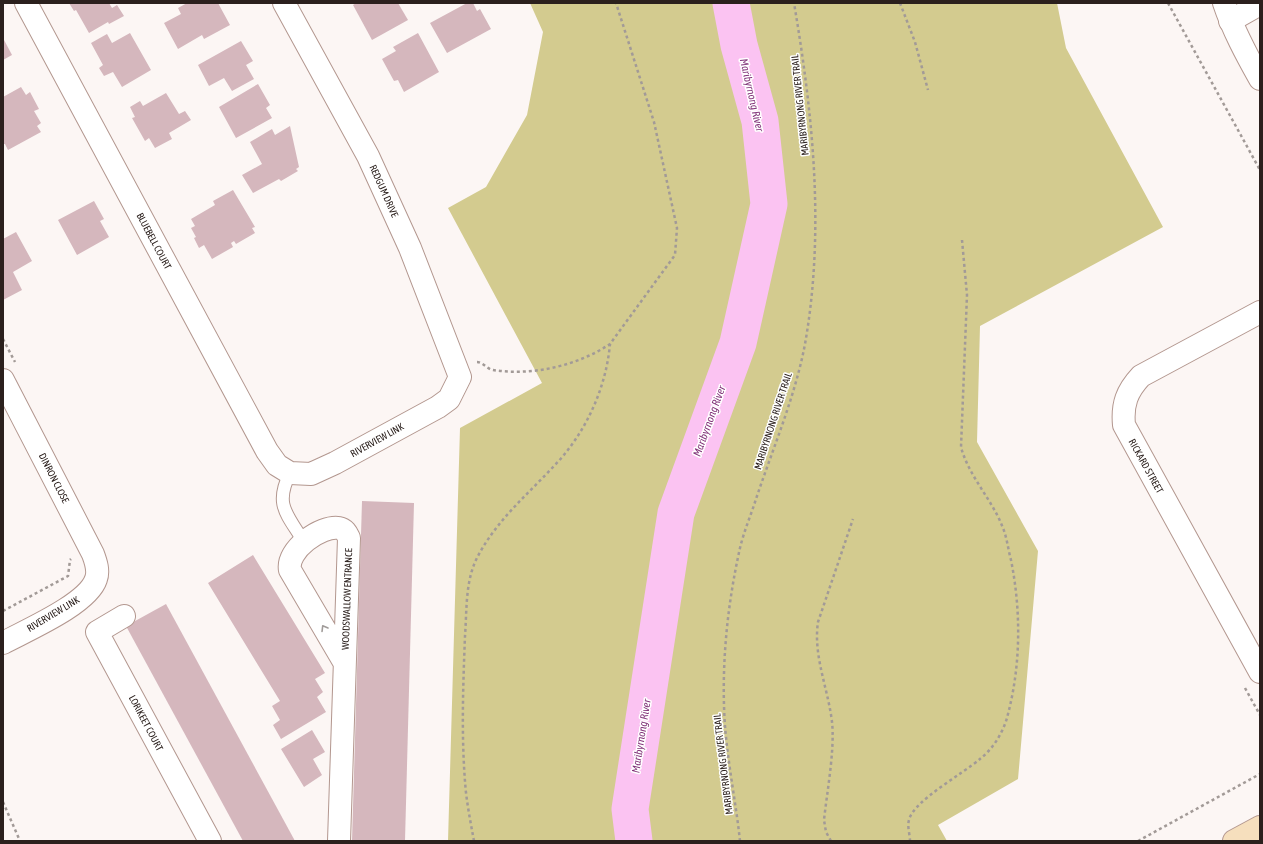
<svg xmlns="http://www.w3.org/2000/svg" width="1263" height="844" font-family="'Asap Condensed',sans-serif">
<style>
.green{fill:#d3cb8f}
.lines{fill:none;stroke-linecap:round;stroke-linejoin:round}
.river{stroke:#fbc3f2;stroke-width:37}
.building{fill:#d5b7bd}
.lane-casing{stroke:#b3978f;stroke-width:14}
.street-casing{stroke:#b3978f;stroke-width:24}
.secondary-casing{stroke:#b3978f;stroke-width:24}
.path{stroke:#a29a97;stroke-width:2.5;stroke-dasharray:3 3;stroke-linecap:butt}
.lane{stroke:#fff;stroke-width:12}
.street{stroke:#fff;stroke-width:22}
.secondary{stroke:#f6dfbd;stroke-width:22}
.oneway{stroke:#a09b99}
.labels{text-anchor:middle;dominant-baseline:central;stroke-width:3;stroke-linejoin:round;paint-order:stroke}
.street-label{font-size:10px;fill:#2b201d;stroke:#fff}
.water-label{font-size:11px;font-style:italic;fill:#813379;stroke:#fff}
</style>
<rect width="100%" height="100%" fill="#fcf6f4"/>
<path class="green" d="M 530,3 L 1057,3 L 1066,48 L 1163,227 L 980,326 L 977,442 L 1038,551 L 1018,779 L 938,825 L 947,841 L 448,841 L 460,428 L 542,383 L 448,208 L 486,187 L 527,115 L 543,32 Z"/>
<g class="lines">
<path class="river" d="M 634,841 L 630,809 L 676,513 L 738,343 L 769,204 L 760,121 L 739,45 L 731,3"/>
</g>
<g class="building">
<path d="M 69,3 L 109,3 L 112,8 L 117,5 L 124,16 L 109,24 L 108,22 L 89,33 L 76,10 L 74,11 Z"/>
<path d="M 187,3 L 218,3 L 230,25 L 204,39 L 202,35 L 178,49 L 164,23 L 181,14 L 178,8 Z"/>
<path d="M 356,3 L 398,3 L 408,20 L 372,40 L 353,5 Z"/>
<path d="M 467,3 L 473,3 L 477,11 L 480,9 L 491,29 L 447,53 L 430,23 Z"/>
<path d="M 130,33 L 151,70 L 122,87 L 113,72 L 104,76 L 99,68 L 103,65 L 91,43 L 107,34 L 112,43 Z"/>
<path d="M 418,33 L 439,72 L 404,92 L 398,80 L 394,81 L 382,59 L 396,51 L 393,47 Z"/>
<path d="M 3,38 L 12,55 L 3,60 Z"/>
<path d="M 241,41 L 253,61 L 246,65 L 254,79 L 232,91 L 224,78 L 209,86 L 198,65 Z"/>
<path d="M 258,84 L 270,105 L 266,108 L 272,118 L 236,138 L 219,107 Z"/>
<path d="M 21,87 L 26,95 L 30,92 L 39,109 L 34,111 L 41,123 L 37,126 L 41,132 L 8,150 L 5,144 L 3,144 L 3,97 Z"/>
<path d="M 166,93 L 179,114 L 185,111 L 191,120 L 169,133 L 172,139 L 155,148 L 149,138 L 145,141 L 132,118 L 135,117 L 130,107 L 140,101 L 143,106 Z"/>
<path d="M 290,126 L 299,167 L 296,169 L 298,171 L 281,181 L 279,179 L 253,193 L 242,175 L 262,164 L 250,142 L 272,129 L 275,135 Z"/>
<path d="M 233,190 L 255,227 L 252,228 L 255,233 L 236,244 L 234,241 L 231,243 L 233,247 L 212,259 L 204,245 L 199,248 L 194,238 L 196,237 L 191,228 L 195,226 L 191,219 L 215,205 L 213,201 Z"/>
<path d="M 94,201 L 104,219 L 100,221 L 109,237 L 77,255 L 58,220 Z"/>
<path d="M 16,232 L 32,261 L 13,272 L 22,290 L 3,300 L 3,239 Z"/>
<path d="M 362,501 L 414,503 L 405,841 L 352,841 Z"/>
<path d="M 253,555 L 325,673 L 315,679 L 323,692 L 317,697 L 326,712 L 281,739 L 273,725 L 280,720 L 272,706 L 280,701 L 208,583 Z"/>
<path d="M 166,604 L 295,841 L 243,841 L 126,626 Z"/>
<path d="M 312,730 L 325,752 L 313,759 L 322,775 L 304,787 L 281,749 Z"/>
</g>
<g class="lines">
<g class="lane-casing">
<path id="lane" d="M 290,473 C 274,505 287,514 304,542"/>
</g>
<g class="street-casing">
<g id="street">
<path d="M 26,3 L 267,451 L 277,465 L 290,473 L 311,474 L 335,463 L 438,407 L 449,399 L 460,377 L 410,248 L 368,156 L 284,3"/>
<path d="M 1224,3 C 1233,30 1246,54 1260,79"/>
<path d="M 1230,21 L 1260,4"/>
<path d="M 1260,312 L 1141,376 C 1127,391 1122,404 1124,425 L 1260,672"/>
<path d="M 3,380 L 93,554 C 96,562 99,571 96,579 C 88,604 27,630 3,643"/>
<path d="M 124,616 L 97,632 L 210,841"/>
<path d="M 339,841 L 349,538 C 347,534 345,529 339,528 C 321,525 286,550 290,570 L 344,662"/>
</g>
</g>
<g class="secondary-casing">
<path id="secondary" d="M 1234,841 L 1260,827"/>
</g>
<g class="path">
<path d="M 900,3 L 915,42 L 928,90"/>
<path d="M 1168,3 L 1260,170"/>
<path d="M 3,339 L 15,362"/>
<path d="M 477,362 C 483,362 487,369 493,370 C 532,376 577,366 610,344 L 675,255 L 677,228 L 654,122 L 616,3"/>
<path d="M 3,611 L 68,576 L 70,560 L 71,559"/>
<path d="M 1245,688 L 1260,715"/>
<path d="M 3,802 L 20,841"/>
<path d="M 474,841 C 471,825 468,809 466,793 C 461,741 463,688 465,636 C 467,609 465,580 478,556 C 497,520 527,495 554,466 C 585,434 606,389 610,344"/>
<path d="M 740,841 C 736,803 728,765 725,726 C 721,667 727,606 740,548 C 744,531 751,515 756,499 C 773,448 795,397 805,344 C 825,231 813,115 794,3"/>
<path d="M 831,841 L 826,832 L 824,820 C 827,792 835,749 832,722 C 828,688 813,656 818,622 L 853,519"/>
<path d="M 910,841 C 910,835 907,826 909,820 C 913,801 964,773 980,759 C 994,748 1004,731 1008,714 C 1021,664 1021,610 1011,560 C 1008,549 1007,538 1003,528 C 992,499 969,477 961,447 L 967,295 L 962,240"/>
<path d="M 1138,841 L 1260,774"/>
</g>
<use href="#lane" class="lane"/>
<use href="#street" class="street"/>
<use href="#secondary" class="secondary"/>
</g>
<defs><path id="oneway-chevron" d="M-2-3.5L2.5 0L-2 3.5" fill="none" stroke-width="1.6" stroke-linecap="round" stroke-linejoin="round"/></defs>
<use class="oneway" href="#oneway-chevron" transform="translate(324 628) rotate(-121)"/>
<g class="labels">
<g class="street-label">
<text transform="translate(800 105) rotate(-96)">MARIBYRNONG RIVER TRAIL</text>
<text transform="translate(384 191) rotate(66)">REDGUM DRIVE</text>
<text transform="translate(154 241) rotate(62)">BLUEBELL COURT</text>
<text transform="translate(773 421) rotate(-72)">MARIBYRNONG RIVER TRAIL</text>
<text transform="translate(377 440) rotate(-29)">RIVERVIEW LINK</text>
<text transform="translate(1146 466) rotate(61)">RICKARD STREET</text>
<text transform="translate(54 478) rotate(63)">DINRON CLOSE</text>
<text transform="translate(347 599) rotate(-88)">WOODSWALLOW ENTRANCE</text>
<text transform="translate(53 614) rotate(-31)">RIVERVIEW LINK</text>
<text transform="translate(146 723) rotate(62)">LORIKEET COURT</text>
<text transform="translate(723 764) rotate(-97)">MARIBYRNONG RIVER TRAIL</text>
</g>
<g class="water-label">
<text transform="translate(752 95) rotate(77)">Maribyrnong River</text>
<text transform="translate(709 421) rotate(-70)">Maribyrnong River</text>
<text transform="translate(641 736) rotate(-81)">Maribyrnong River</text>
</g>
</g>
<rect width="1263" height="844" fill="none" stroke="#2b201d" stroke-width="8"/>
</svg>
